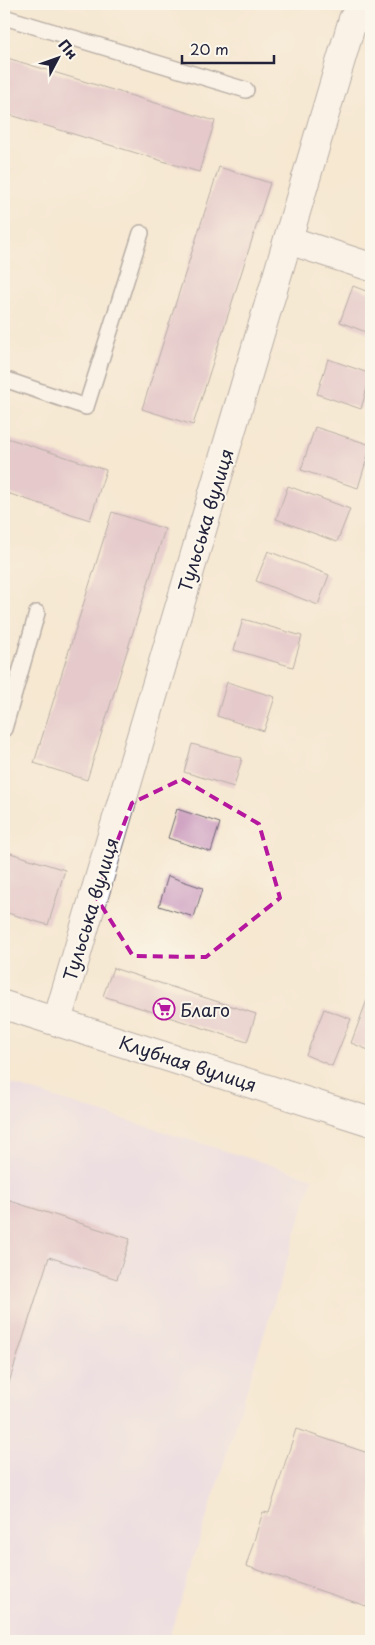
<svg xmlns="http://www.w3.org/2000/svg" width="375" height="1645" font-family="'Playpen Sans',sans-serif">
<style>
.built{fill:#e2d4f3}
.building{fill:#d0a4c3}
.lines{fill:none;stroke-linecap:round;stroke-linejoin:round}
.service-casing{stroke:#6c6770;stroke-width:18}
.minor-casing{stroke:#6c6770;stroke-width:30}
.service{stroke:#fff;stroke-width:15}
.minor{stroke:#fff;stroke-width:28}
.marked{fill:none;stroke:#b5179e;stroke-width:4;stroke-dasharray:10 6;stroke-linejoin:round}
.labels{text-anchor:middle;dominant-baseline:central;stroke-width:4;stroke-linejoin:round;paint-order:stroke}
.street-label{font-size:18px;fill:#22223b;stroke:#fbf7ec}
.poi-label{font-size:18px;fill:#22223b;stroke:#fbf7ec;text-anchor:start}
</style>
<rect width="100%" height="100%" fill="#fbf7ec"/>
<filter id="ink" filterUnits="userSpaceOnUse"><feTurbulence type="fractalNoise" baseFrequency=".02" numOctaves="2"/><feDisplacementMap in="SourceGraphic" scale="10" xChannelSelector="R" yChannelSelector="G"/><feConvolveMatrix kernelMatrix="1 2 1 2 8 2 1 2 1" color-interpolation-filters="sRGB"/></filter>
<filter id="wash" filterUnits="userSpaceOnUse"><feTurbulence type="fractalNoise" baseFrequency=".0096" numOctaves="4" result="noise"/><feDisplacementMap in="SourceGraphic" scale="20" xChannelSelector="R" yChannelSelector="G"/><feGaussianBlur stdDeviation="1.12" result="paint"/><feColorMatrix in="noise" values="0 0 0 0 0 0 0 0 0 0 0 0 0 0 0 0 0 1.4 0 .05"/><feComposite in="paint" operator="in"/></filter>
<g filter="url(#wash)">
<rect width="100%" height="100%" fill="#f6e8d1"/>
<path class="built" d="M 4,1082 L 313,1178 L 168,1641 L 4,1641 Z"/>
<g id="blocks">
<g class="building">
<path d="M 4,57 L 215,121 L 199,172 L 4,113 Z"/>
<path d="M 219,167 L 270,183 L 193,425 L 142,409 Z"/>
<path d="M 353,286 L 371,293 L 371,334 L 340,322 Z"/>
<path d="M 328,359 L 371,374 L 361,409 L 317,394 Z"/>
<path d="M 315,427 L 371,445 L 358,488 L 301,470 Z"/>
<path d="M 4,437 L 106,470 L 90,520 L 4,492 Z"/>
<path d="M 288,486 L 350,509 L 337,542 L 276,519 Z"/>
<path d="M 112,512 L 165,529 L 87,780 L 34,763 Z"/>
<path d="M 268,551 L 329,575 L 318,605 L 256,581 Z"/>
<path d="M 243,619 L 302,636 L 293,667 L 234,650 Z"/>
<path d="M 227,682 L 275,697 L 264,731 L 217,716 Z"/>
<path d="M 192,744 L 242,758 L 234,787 L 184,772 Z"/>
<path d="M 177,809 L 220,823 L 211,852 L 168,838 Z"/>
<path d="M 4,851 L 65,870 L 48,925 L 4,912 Z"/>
<path d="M 168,876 L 203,888 L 194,917 L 159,906 Z"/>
<path d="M 113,968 L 256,1014 L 247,1042 L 103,996 Z"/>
<path d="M 367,1000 L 371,1002 L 371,1051 L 351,1043 Z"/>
<path d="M 324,1009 L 351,1019 L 332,1066 L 306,1055 Z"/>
<path d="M 4,1199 L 130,1239 L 117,1279 L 49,1257 L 4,1398 Z"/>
<path d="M 296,1429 L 371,1454 L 371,1591 L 366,1606 L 246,1566 L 263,1512 L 269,1513 Z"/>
</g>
</g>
</g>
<g filter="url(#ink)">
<use href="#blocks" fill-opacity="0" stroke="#6c6770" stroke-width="1"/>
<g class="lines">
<g class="service-casing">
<g id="service">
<path d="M 4,17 L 246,90"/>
<path d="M 4,379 L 86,407 L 141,233"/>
<path d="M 4,729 L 37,613"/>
</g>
</g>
<g class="minor-casing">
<g id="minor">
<path d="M 288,240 L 371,267"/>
<path d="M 4,1005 L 371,1122"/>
<path d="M 57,1021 L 353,19"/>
</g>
</g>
<use href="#service" class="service"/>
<use href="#minor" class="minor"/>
</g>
</g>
<path d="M0 0H375V1645H0ZM 182,779 L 259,824 L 280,898 L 206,957 L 133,956 L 96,897 L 132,803 Z" fill="#f6e8d1" fill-opacity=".55" fill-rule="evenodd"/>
<path class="marked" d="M 182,779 L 259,824 L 280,898 L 206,957 L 133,956 L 96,897 L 132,803 Z"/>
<defs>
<g id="supermarket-ring" transform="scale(1.125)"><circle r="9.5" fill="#fbf7ec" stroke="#b5179e" stroke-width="1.5"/><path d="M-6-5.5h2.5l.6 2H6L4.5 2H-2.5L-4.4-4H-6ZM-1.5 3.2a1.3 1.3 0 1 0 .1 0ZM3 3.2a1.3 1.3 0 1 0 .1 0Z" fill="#b5179e"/></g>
</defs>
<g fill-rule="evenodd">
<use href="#supermarket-ring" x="164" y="1009"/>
</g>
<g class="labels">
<g class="street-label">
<text transform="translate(205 520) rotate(-73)">Тульська вулиця</text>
<text transform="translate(90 909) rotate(-73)">Тульська вулиця</text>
<text transform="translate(188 1063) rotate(18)">Клубная вулиця</text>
</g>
<g class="poi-label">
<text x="180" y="1009">Благо</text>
</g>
</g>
<rect width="375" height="1645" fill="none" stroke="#fbf7ec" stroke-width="20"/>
<g transform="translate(58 58) rotate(49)" stroke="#fbf7ec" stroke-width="4" paint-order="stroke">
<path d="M0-4L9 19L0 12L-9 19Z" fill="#22223b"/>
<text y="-8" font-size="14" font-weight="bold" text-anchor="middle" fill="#22223b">Пн</text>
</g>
<path d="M182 55v8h92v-8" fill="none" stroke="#22223b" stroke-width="2.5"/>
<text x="190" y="55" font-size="15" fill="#22223b" stroke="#fbf7ec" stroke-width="4" paint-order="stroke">20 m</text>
</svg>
